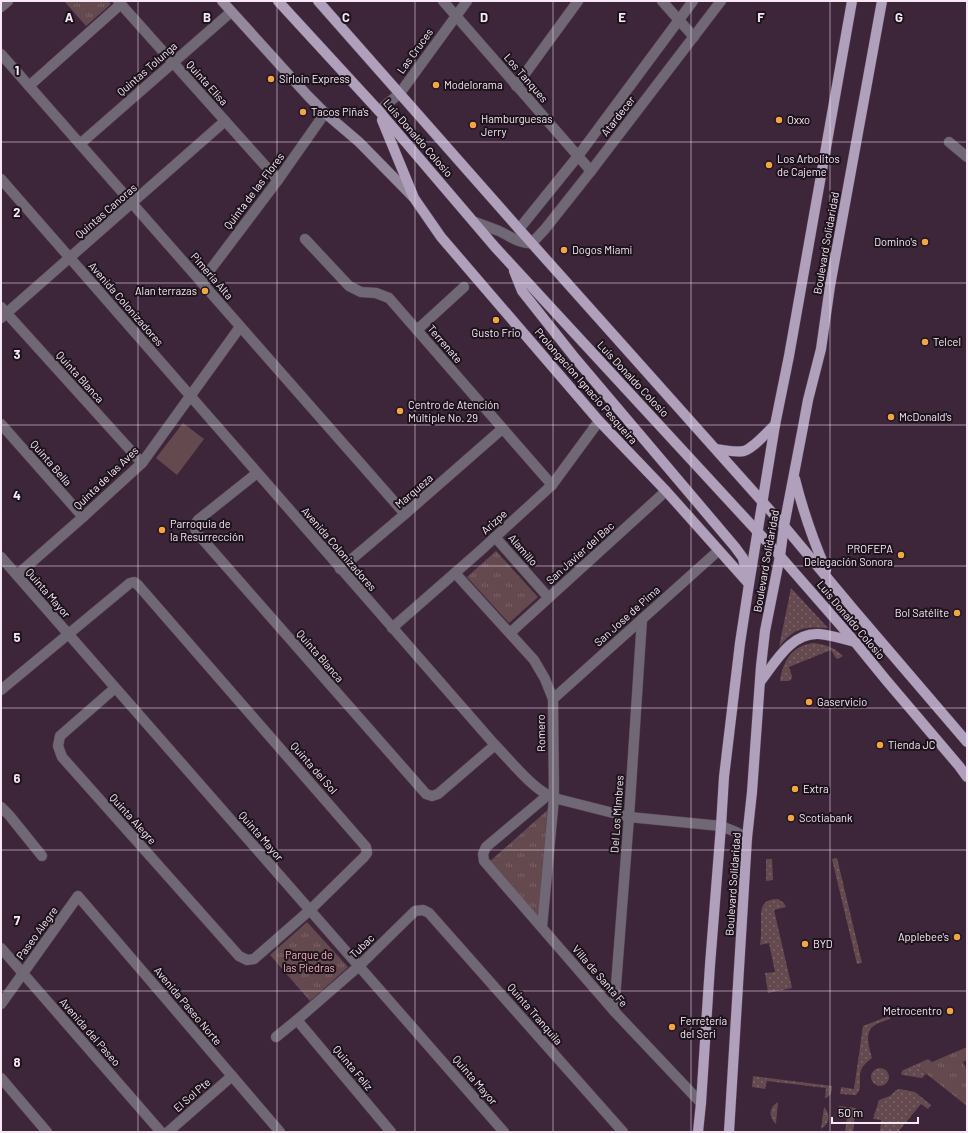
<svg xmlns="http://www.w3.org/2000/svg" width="968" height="1133" viewBox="0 0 968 1133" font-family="Barlow,sans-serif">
  <defs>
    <pattern id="park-tufts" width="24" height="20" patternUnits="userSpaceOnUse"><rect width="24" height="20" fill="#644a4e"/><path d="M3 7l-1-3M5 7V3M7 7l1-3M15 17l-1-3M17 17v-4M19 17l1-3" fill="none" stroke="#7b6468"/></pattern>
    <pattern id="garden-dots" width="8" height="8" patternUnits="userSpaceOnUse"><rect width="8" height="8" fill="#644a4e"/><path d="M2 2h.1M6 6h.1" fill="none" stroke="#7b6468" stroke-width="1.8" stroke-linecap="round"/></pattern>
  </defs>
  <rect width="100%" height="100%" fill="#3d253a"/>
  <polygon fill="#644a4e" points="183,423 204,439 177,475 156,458"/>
  <g fill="url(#park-tufts)">
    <polygon points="64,1 108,1 111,4 86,26"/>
    <polygon points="496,551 538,597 509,623 467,577"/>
    <polygon points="552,806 541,926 488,863"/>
    <polygon points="307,922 348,967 310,1001 270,955"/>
    <polygon points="967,1047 967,1060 963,1062 967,1071 967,1106 915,1065 928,1059 932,1062"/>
  </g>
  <g fill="url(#garden-dots)">
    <path d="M 791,588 L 828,628 C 821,628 815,627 808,628 C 795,629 787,637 779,647 Z"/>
    <path d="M 814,643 C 826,645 834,647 843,656 L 838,659 C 834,658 834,653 831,650 L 789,667 L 792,676 L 791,680 L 788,681 L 780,681 C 783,661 792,645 814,643 Z"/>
    <polygon points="837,858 862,963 857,964 832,859"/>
    <polygon points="766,859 772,859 773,880 766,881"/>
    <path d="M 778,899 L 784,903 L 786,907 L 774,910 L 792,988 L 768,993 L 765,973 L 775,972 L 769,943 L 760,945 C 761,939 761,932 761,926 C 761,911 759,899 778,899 Z"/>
    <path d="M 889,1016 L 890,1019 C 885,1021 879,1022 875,1025 C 863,1031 870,1049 872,1058 C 867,1062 863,1065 861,1070 C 858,1079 863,1088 856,1095 L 840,1094 L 841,1087 L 854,1089 L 863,1026 Z"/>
    <polygon points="915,1065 926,1074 922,1078 902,1075 901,1073 903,1070"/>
    <circle cx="880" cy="1077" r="9"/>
    <path d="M 753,1076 L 832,1086 C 832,1092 831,1096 825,1098 L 826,1088 L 767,1081 L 765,1089 L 752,1087 Z"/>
    <polygon points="900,1089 915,1092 931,1105 928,1109 921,1104 898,1132 880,1132 881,1120 873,1119 879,1100 890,1096 896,1090"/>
    <path d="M 778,1102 L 776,1124 C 768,1117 769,1107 778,1102 Z"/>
    <polygon points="839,1106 856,1108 853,1132 845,1132 848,1111 838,1109"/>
    <path d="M 824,1107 C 831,1115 830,1123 821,1129 Z"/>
  </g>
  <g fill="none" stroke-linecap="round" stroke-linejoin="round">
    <defs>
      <g id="street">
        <polyline points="118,1 278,180"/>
        <polyline points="443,1 591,171"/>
        <polyline points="662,1 694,37"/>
        <polyline points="1,7 8,1"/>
        <polyline points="1,54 405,514"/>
        <polyline points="29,86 121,4"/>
        <polyline points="516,86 578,1"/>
        <polyline points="379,111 400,93 467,1"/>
        <polyline points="949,142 967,157"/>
        <polyline points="80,144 231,12"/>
        <path d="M 1,179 L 495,745 C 512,762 532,789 554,798 L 629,817 L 721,826 L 736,832 L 747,838"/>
        <path d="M 475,222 C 483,225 491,228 499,231 C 508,235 521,245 532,243 L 545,229 L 591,171 L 721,1"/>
        <polyline points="519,229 578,156 693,1"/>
        <polyline points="305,239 349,286 361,292 376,293 389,298 552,485"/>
        <polyline points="201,282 278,180 325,113"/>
        <polyline points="1,307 142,463"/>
        <polyline points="1,318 225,121"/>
        <polyline points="417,330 464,287"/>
        <polyline points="1,424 83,517"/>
        <path d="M 257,473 L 198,520 C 194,525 194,528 197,533 L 426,794 L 432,796 L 438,794 L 495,745"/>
        <polyline points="495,537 548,597"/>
        <polyline points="1,557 504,1132"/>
        <polyline points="340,569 405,514 502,429"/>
        <polyline points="455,573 534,660 545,679 553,699 554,798 542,927"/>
        <polyline points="17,575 83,517 142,463 240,327"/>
        <polyline points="392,628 480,551 552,485 599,421"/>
        <polyline points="510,633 666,491"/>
        <polyline points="1,690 130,583 134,582 138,585 366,847 367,853 364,857 310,910 254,959 247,960 239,956 62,757 58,746 60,736 115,688"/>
        <polyline points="553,699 718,551"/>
        <polyline points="548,795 486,847 483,854 484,861 614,1011 701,1103"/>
        <polyline points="1,807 9,815 42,856"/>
        <polyline points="1,948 161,1132"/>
        <polyline points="1,1004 78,896 280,1132"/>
        <polyline points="614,1011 629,817 642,619"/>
        <polyline points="297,1020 391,1132"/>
        <polyline points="276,1037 297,1020 359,966 415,911 423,910 429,913 623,1132"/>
        <polyline points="1,1078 47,1132"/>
        <polyline points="168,1132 232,1076"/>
      </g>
      <polyline id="secondary" points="222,1 308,96 325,113 359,142 413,197"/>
      <g id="primary">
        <polyline points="278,1 379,111 495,247 780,556 855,642 886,680 959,766 967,777"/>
        <polyline points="318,1 519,229 784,526 854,610 967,742"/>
        <polyline points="382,120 414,198 441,237 599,421 666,491 749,584"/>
        <polyline points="514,271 522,291 575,358 735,547 743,558 747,579"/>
        <path d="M 716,449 C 725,450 735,453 744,451 C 754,448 767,432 775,425"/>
        <path d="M 795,479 C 803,511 813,540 826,570"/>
        <path d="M 760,682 C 775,663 791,632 819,634 C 831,635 844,639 855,642"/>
        <polyline points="698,1132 701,1103 710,965 721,826 724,777 740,643 749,584 775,425 789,356 852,1"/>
        <polyline points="729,1132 747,838 752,792 761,666 765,631 780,556 784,526 803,427 808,400 821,349 830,286 882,1"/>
      </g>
    </defs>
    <use href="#street" stroke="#5b4458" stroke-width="11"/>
    <use href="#secondary" stroke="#5b4458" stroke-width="11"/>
    <use href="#primary" stroke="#5b4458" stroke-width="11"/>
    <use href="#street" stroke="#706875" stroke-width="10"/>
    <use href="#secondary" stroke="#94889d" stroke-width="10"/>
    <use href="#primary" stroke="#b0a0bb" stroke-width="10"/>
  </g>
  <path fill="none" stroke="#f8e8f6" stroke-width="1" stroke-opacity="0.55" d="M 138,1 L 138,1132M 277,1 L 277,1132M 415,1 L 415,1132M 553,1 L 553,1132M 691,1 L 691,1132M 830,1 L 830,1132M 1,142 L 967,142M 1,283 L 967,283M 1,425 L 967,425M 1,566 L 967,566M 1,708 L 967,708M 1,850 L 967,850M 1,991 L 967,991"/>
  <g fill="#f3a443" stroke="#1d131c" stroke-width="1.5">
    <circle cx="271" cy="79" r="4"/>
    <circle cx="436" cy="85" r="4"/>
    <circle cx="303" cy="112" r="4"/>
    <circle cx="779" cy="120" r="4"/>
    <circle cx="473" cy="125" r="4"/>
    <circle cx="769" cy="165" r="4"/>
    <circle cx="925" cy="242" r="4"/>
    <circle cx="564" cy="250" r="4"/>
    <circle cx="205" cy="291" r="4"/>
    <circle cx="496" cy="320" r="4"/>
    <circle cx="925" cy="342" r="4"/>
    <circle cx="400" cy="411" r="4"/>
    <circle cx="891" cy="417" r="4"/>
    <circle cx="162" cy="530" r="4"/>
    <circle cx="901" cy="555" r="4"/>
    <circle cx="957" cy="613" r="4"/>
    <circle cx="809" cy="702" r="4"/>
    <circle cx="880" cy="745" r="4"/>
    <circle cx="795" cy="789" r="4"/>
    <circle cx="791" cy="818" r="4"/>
    <circle cx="957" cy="937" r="4"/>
    <circle cx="805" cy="944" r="4"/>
    <circle cx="950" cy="1011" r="4"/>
    <circle cx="672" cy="1027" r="4"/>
  </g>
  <g text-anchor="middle" stroke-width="4" stroke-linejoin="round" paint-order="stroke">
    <g font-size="11" fill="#f8e8f6" stroke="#1d131c">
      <text transform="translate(415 51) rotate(-54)" y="4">Las Cruces</text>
      <text transform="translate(147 69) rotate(-41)" y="4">Quintas Tolunga</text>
      <text transform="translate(526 78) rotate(49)" y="4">Los Tanques</text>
      <text transform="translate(207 83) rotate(48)" y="4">Quinta Elisa</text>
      <text transform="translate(618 116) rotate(-52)" y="4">Atardecer</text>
      <text transform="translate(418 138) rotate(49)" y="4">Luis Donaldo Colosio</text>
      <text transform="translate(254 191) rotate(-53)" y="4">Quinta de las Flores</text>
      <text transform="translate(106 211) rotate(-41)" y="4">Quintas Canoras</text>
      <text transform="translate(826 243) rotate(-80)" y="4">Boulevard Solidaridad</text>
      <text transform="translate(212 276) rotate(49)" y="4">Pimeria Alta</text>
      <text transform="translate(126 304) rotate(49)" y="4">Avenida Colonizadores</text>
      <text transform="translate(445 344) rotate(49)" y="4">Terrenate</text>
      <text transform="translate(80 377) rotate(48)" y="4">Quinta Blanca</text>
      <text transform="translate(633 379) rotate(47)" y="4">Luis Donaldo Colosio</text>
      <text transform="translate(586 386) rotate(49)" y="4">Prolongacion Ignacio Pesqueira</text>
      <text transform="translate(51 463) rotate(49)" y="4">Quinta Bella</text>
      <text transform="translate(106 478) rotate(-44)" y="4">Quinta de las Aves</text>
      <text transform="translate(414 491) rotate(-41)" y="4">Marqueza</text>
      <text transform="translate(494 522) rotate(-42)" y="4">Arizpe</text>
      <text transform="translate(339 549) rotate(49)" y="4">Avenida Colonizadores</text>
      <text transform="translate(523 550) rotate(49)" y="4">Alamillo</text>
      <text transform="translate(580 553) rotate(-42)" y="4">San Javier del Bac</text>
      <text transform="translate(766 561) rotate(-80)" y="4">Boulevard Solidaridad</text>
      <text transform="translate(48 593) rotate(49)" y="4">Quinta Mayor</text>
      <text transform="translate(627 616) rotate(-42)" y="4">San Jose de Pima</text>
      <text transform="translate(851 620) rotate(50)" y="4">Luis Donaldo Colosio</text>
      <text transform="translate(320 656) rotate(49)" y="4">Quinta Blanca</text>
      <text transform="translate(541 733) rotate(-91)" y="4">Romero</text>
      <text transform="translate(314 768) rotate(49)" y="4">Quinta del Sol</text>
      <text transform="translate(617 814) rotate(-86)" y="4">Del Los MImbres</text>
      <text transform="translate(133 819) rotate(48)" y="4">Quinta Alegre</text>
      <text transform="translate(261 836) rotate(49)" y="4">Quinta Mayor</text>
      <text transform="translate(733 884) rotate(-86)" y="4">Boulevard Solidaridad</text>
      <text transform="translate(37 933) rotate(-54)" y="4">Paseo Alegre</text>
      <text transform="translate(362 946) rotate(-44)" y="4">Tubac</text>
      <text transform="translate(600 976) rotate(49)" y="4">Villa de Santa Fe</text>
      <text transform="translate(188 1006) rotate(50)" y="4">Avenida Paseo Norte</text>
      <text transform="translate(535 1014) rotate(49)" y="4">Quinta Tranquila</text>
      <text transform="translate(90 1032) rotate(49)" y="4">Avenida del Paseo</text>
      <text transform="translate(353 1068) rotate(50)" y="4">Quinta Feliz</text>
      <text transform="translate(475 1080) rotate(49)" y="4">Quinta Mayor</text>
      <text transform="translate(192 1095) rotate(-41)" y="4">El Sol Pte</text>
    </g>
    <g font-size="11" fill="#f8e8f6" stroke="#1d131c" text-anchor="start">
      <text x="279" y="83">Sirloin Express</text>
      <text x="444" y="89">Modelorama</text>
      <text x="311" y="116">Tacos Piña's</text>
      <text x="481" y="123">Hamburguesas<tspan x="481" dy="13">Jerry</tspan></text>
      <text x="787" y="124">Oxxo</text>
      <text x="777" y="163">Los Arbolitos<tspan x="777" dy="13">de Cajeme</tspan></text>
      <text x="917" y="246" text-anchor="end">Domino's</text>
      <text x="572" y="254">Dogos Miami</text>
      <text x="197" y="295" text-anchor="end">Alan terrazas</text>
      <text x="496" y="337" text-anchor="middle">Gusto Frio</text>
      <text x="933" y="346">Telcel</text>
      <text x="408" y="409">Centro de Atención<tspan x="408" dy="13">Múltiple No. 29</tspan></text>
      <text x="899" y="421">McDonald's</text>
      <text x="170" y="528">Parroquia de<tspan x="170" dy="13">la Resurrección</tspan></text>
      <text x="893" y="553" text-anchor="end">PROFEPA<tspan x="893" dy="13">Delegación Sonora</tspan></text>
      <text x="949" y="617" text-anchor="end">Bol Satélite</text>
      <text x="817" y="706">Gaservicio</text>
      <text x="888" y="749">Tienda JC</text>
      <text x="803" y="793">Extra</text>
      <text x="799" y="822">Scotiabank</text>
      <text x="949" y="941" text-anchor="end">Applebee's</text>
      <text x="813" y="948">BYD</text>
      <text x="942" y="1015" text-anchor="end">Metrocentro</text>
      <text x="680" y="1025">Ferretería<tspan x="680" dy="13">del Seri</tspan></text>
    </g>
    <g font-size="11" fill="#fab0bb" stroke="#1d131c">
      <text x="309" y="959">Parque de<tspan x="309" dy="13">las Piedras</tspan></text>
    </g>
  </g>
  <g font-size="13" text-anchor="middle" font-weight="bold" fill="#f8e8f6" stroke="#1d131c" stroke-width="4" stroke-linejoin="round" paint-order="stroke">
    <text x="69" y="22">A</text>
    <text x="207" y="22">B</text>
    <text x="346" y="22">C</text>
    <text x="484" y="22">D</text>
    <text x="622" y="22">E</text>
    <text x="761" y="22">F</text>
    <text x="899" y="22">G</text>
    <text x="17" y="75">1</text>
    <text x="17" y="217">2</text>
    <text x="17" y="359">3</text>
    <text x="17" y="500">4</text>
    <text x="17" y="642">5</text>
    <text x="17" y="783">6</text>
    <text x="17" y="925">7</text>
    <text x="17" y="1067">8</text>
  </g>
  <rect width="968" height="1133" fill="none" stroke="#f8e8f6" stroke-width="4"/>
  <path d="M832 1117v6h86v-6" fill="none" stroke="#f8e8f6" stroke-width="2"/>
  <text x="838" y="1117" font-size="12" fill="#f8e8f6" stroke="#1d131c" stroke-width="3" paint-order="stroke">50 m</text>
</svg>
